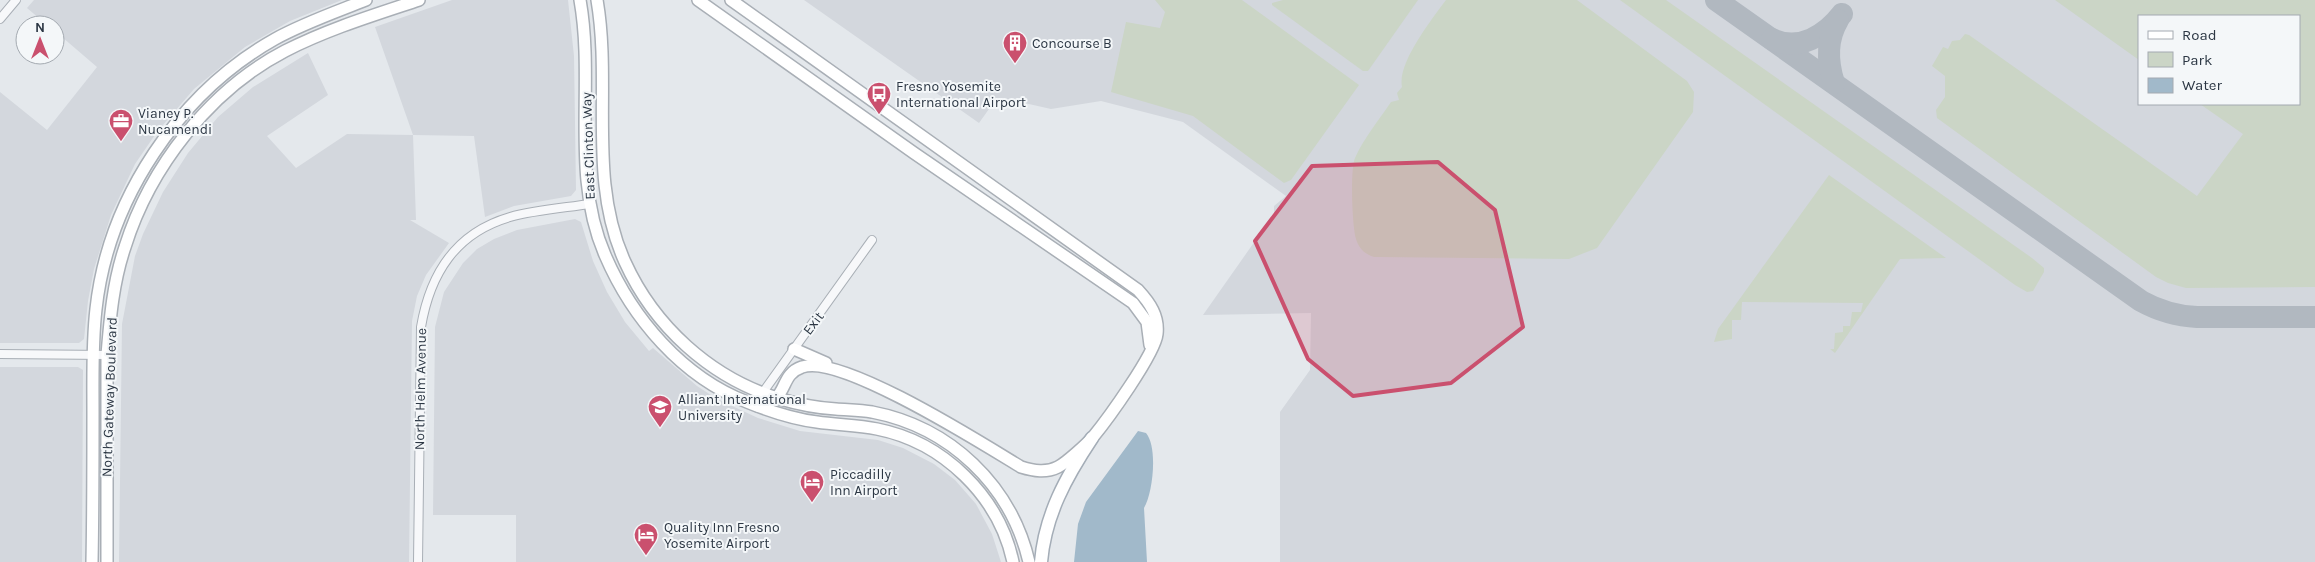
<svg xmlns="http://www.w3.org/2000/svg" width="2315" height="562" viewBox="0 0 2315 562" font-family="Karla,sans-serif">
  <rect width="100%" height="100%" fill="#e4e8ec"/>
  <g fill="#d3d7dd" fill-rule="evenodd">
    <polygon points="34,0 342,0 290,21 245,47 194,89 157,132 135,164 111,215 94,269 88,301 84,339 79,343 0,343 0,92 47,130 97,67 55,31 55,25 47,25 27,8"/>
    <polygon points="452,0 568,0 574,56 576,190 571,196 514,206 485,217 474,136 413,135 416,220 410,220 449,243 426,275 417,296 412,321 409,562 119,562 122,324 135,256 143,234 163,192 188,153 218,117 253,87 308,53 328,95 267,136 296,168 347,134 413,135 375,27"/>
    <path d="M 804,0 L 2315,0 L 2315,562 L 1280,562 L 1280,412 L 1310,370 L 1311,313 L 1203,315 L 1274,214 L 1274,206 L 1286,196 L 1183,122 L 1101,101 L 1051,109 L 1020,102 L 994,102 L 979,123 ZM 2139,16 L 2299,16 L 2299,104 L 2139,104 Z"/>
    <polygon points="575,219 581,222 593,261 607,292 625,322 649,351 653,348 697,386 717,399 758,418 800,431 878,440 903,448 934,464 955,480 976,504 992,534 1001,562 516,562 516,515 433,515 435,327 444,292 463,263 477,249 494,239 517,230"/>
    <polygon points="0,367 78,367 83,370 82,562 0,562"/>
  </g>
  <g fill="#cbd5c6">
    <polygon points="1155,0 1242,0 1359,85 1291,180 1284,183 1193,116 1111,92 1126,22 1160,28 1165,12"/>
    <polygon points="1283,0 1418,0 1368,71 1363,71 1272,5 1272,3"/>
    <path d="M 1446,0 L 1577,0 L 1687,81 L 1694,92 L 1693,112 L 1597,248 L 1569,259 L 1374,257 C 1365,254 1359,249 1356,239 C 1352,226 1350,169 1355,158 C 1364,138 1379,120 1391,102 L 1399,100 L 1397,93 L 1402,87 C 1397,63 1432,19 1446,0 Z"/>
    <polygon points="1620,0 1666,0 2032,258 2044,268 2044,272 2033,291 2027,292 2015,285"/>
    <polygon points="2055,0 2315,0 2315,287 2186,288 2168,283 2156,277 1937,118 1936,110 1945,97 1945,76 1932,66 1943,47 1948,49 1952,41 1960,40 1965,34 1969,35 2197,196 2243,134 2200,104 2299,104 2299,16 2139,16 2139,60"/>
    <polygon points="1829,175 1946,258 1900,259 1835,353 1830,349 1834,349 1835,333 1843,332 1843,326 1850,326 1852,312 1861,312 1863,303 1742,302 1741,320 1732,320 1732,339 1714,342 1718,329"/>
  </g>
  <path fill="#a1b9ca" d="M 1138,431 L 1146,433 C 1158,447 1153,493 1144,508 L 1147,562 L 1074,562 L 1078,524 L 1086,502 Z"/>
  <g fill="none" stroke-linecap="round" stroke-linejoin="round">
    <g stroke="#b1b8c0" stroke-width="22">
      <path d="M 1716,0 L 2141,301 C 2159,311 2176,316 2197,317 L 2315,317"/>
      <path d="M 1772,39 C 1799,52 1826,35 1842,14"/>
      <path d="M 1834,83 C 1827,61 1826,40 1838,20"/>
    </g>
    <defs>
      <g id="minor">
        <polyline points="0,19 16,0"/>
        <polyline points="0,354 107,355"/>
        <polyline points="761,395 872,240"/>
        <path d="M 418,562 L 421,327 C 430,274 455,233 510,217 C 535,210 563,208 590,204"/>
      </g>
      <g id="secondary">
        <path d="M 580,0 C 595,84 570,175 605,255 C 632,318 682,377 747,402 C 769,411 793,419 817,422 C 837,425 857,425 877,429 C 943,442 999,496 1013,562"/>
        <path d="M 597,0 C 612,87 587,179 625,262 C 654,326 710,377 777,398 C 797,404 816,408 836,409 C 848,410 860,410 872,412 C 950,427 1011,485 1029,562"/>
        <polyline points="698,0 914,153 1133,303 1147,322 1150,345"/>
        <path d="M 731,0 L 1138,290 C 1150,303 1159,316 1157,334 C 1155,354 1107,420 1093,437 C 1087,444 1066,463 1058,467 C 1046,473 1034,471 1021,467 C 983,444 840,353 802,367 C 784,373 786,389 776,398 C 771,402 764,404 758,406"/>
        <polyline points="794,349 826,363"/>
        <path d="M 92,562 C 93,512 93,461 93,411 C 93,377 92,343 96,309 C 108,199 179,93 275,39 C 304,23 336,12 366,0"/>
        <path d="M 107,562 L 107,355 C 110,319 113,282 125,247 C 150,167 210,90 285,51 C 328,29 374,15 419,0"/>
      </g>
      <path id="primary" d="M 1041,562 C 1045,515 1066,477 1092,438"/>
    </defs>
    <use href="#minor" stroke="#a9afb6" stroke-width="10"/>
    <use href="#secondary" stroke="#a9afb6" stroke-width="14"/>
    <use href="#primary" stroke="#a4adb7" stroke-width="15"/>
    <use href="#minor" stroke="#f7f8fa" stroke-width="8"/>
    <use href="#secondary" stroke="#fff" stroke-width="11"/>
    <use href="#primary" stroke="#fff" stroke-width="12"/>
  </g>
  <path fill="#ca506e" fill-opacity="0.2" stroke="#ca506e" stroke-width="4" stroke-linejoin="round" d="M 1438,162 L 1495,210 L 1523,327 L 1451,383 L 1353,396 L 1308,359 L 1255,241 L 1312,166 Z"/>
  <defs>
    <symbol id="building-pin" viewBox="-11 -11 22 30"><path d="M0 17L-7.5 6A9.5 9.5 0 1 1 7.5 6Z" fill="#ca506e" stroke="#f4f7f9"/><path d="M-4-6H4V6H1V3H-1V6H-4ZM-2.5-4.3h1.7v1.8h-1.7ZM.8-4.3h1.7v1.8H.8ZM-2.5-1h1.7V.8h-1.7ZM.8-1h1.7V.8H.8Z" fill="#fff"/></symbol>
    <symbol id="bus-pin" viewBox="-11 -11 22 30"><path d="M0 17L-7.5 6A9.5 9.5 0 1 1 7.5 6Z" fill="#ca506e" stroke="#f4f7f9"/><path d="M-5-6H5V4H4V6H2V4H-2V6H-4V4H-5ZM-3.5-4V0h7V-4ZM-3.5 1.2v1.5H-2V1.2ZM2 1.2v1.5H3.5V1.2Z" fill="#fff"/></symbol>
    <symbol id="office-pin" viewBox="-11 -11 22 30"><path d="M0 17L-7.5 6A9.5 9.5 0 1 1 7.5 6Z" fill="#ca506e" stroke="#f4f7f9"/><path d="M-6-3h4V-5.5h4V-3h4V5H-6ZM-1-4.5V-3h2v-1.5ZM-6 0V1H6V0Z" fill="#fff"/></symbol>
    <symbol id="school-pin" viewBox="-11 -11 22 30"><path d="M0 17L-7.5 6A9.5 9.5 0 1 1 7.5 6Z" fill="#ca506e" stroke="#f4f7f9"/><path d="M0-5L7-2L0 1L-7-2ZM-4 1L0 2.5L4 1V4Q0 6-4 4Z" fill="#fff"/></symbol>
    <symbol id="hotel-pin" viewBox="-11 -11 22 30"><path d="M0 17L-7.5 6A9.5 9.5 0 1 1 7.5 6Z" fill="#ca506e" stroke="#f4f7f9"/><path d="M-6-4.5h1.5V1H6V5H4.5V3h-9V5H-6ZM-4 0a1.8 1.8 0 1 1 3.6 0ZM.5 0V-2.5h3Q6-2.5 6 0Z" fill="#fff"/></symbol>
  </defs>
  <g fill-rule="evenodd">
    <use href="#building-pin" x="1001" y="29" width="28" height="38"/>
    <use href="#bus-pin" x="865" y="80" width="28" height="38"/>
    <use href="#office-pin" x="107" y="107" width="28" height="38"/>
    <use href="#school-pin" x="646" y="393" width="28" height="38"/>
    <use href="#hotel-pin" x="798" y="468" width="28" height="38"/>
    <use href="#hotel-pin" x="632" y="521" width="28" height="38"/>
  </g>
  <g text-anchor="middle" stroke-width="4" stroke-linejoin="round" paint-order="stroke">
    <g font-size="14" fill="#2c3744" stroke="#f4f7f9" text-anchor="start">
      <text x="1032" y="48">Concourse B</text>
      <text x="896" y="91">Fresno Yosemite<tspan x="896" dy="16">International Airport</tspan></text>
      <text x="138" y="118">Vianey P.<tspan x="138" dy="16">Nucamendi</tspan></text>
      <text x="678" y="404">Alliant International<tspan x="678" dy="16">University</tspan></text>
      <text x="830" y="479">Piccadilly<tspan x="830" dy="16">Inn Airport</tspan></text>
      <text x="664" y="532">Quality Inn Fresno<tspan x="664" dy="16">Yosemite Airport</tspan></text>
    </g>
    <g font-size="14" fill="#2c3744" stroke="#f4f7f9">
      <text transform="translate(588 146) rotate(-92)" y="5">East Clinton Way</text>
      <text transform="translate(813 323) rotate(-53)" y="5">Exit</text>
      <text transform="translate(420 389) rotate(-89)" y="5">North Helm Avenue</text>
      <text transform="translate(109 397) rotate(-88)" y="5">North Gateway Boulevard</text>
    </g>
  </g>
  <rect x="2138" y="15" width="162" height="90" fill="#f4f7f9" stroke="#a4aab1"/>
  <rect x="2148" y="31" width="25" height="8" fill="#ffffff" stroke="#a4aab1"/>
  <text x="2182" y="40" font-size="15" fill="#2c3744">Road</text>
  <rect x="2148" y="52" width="25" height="15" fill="#cbd5c6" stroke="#a4aab1"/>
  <text x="2182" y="65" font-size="15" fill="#2c3744">Park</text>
  <rect x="2148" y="78" width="25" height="15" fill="#a1b9ca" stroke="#a4aab1"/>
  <text x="2182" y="90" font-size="15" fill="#2c3744">Water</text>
  <g transform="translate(40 40)"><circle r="24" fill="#f4f7f9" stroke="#a4aab1"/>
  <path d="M0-4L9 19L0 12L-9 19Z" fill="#ca506e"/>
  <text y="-8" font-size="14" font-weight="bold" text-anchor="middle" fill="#2c3744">N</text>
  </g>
</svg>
